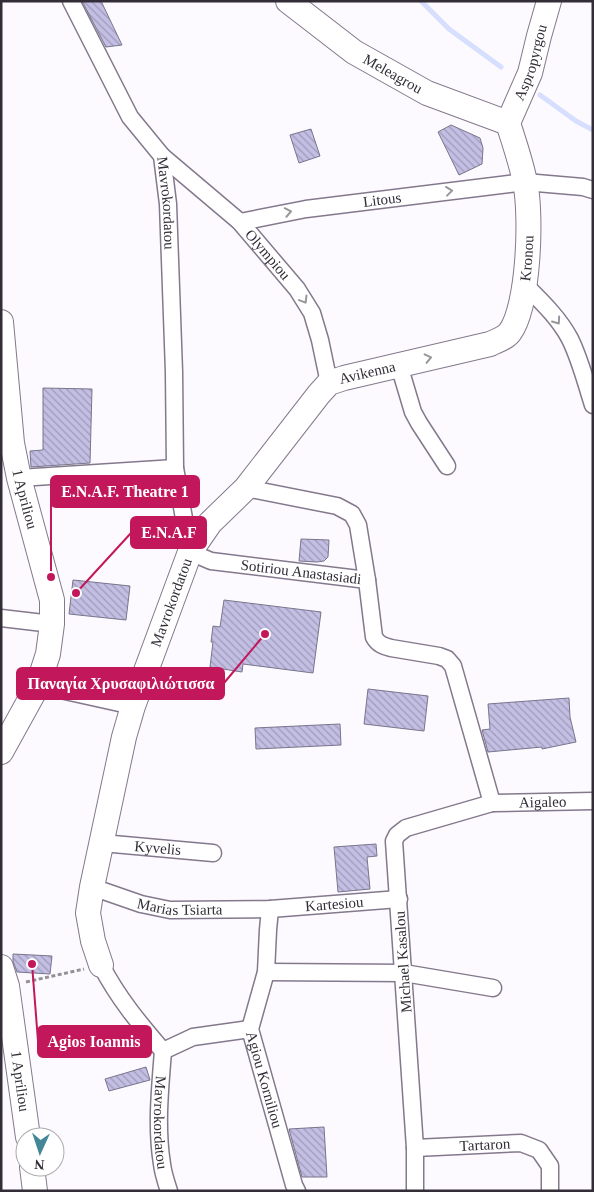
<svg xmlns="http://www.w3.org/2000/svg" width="594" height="1192" viewBox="0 0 594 1192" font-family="Georgia,serif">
  <defs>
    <pattern id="building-back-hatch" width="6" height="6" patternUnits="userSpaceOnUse" patternTransform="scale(1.25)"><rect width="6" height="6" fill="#c3bee3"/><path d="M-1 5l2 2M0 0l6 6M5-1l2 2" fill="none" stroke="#9f9bb9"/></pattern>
  </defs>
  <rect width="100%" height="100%" fill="#fcfafe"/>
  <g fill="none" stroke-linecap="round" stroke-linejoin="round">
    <g stroke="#d6dffd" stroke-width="5">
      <polyline points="421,1 449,29 501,67"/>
      <polyline points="540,95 576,121 593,130"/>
    </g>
  </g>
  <g fill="url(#building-back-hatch)" stroke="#78758c">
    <polygon points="82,1 101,1 122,45 106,47"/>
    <polygon points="451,125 480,138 483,148 482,164 459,175 438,132"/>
    <polygon points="311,129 320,156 299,163 290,135"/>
    <polygon points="43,388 92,389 90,463 31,467 30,451 43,450"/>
    <polygon points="301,539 329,540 328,557 324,561 317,562 299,561"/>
    <polygon points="73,580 130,586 126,620 69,614"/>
    <polygon points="224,600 321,612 313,673 243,664 242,672 210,667 213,642 211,642 213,626 220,627"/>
    <polygon points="368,689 428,696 424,731 364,724"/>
    <polygon points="569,698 570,717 576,742 542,749 542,747 488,752 482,730 490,729 488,704"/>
    <polygon points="340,724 341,745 256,749 255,728"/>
    <polygon points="376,844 377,856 367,857 370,889 338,892 334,847"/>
    <polygon points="13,954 52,956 50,974 17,972 13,961"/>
    <polygon points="146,1067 150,1080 109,1091 105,1079"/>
    <polygon points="324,1127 327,1177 302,1177 289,1129"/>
  </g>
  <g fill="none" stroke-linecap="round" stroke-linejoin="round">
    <defs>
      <g id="street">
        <path id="s1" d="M 71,1 L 130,117 L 162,156 L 168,204 L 174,372 L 175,468 L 190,552 L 211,561 L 367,580 L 374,637 C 378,644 383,646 391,648 L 439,656 L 447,659 L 453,666 L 492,803"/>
        <path id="s2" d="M 162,156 L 240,222 L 297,289 L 312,313 L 320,340 L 329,383"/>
        <path id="s3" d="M 240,222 L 306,209 L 525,182 L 583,187 L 593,190"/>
        <path d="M 525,285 C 541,301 559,318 570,339 C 580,359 586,383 593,405"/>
        <polyline points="399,365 413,412 419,423 447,466"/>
        <polyline points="19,478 175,468"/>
        <polyline points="246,488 337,506 352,514 358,525 367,580"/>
        <polyline points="1,618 52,624"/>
        <polyline points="38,685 133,706"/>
        <path id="s4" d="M 102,843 L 213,853"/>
        <path id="s5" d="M 92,887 L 141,904 L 170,910 L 270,909 L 399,899"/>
        <path id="s6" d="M 270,909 L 268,930 L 266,972 L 250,1029 L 294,1185 L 297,1191"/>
        <path id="s7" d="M 101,965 C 118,998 139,1023 163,1051 C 160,1089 156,1127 162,1164 C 163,1173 166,1182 169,1191"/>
        <polyline points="266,972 404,973 493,988"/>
        <polyline points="163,1051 193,1037 250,1029"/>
        <path id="s8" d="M 415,1148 L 521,1143 L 539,1150 L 550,1166 L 550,1191"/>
        <path id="s9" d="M 415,1191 L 415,1148 L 394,841 L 397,835 L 406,828 L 492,803 L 593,801"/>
      </g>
      <g id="secondary">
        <path id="s10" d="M 288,1 L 354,52 L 427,93 L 508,123"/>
        <path id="s11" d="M 508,123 L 530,73 L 539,36 L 549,1"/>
        <path id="s12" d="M 1,322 L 12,443 L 19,478 L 52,600 L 52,624 L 48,654 L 38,685 L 1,752"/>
        <path id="s13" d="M 101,965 L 93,941 L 88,913 L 92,887 L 124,737 L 133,706 L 190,552 L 210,523 L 246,488 L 319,394 L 329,383 L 344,378 L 490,344 C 496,341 506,338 510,332 C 529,306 532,214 525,182 C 521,162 514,142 508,123"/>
        <path id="s14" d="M 1,967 L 7,986 L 28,1137"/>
        <polyline points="32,1167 35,1191"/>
      </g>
    </defs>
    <use href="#street" stroke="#84788d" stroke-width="19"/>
    <use href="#secondary" stroke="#84788d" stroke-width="26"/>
    <polyline stroke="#939096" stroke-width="3" stroke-dasharray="4 2.5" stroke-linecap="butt" points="26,982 84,969"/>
    <use href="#street" stroke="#fff" stroke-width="16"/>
    <use href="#secondary" stroke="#fff" stroke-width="24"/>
  </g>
  <defs><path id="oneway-chevron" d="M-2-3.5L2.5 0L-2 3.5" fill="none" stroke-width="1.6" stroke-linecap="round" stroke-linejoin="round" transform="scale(1.25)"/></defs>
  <g stroke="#98969a">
    <use href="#oneway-chevron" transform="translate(449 191) rotate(-7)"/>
    <use href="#oneway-chevron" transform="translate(288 212) rotate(-11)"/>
    <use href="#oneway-chevron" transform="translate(304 300) rotate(59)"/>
    <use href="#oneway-chevron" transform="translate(557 321) rotate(55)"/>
    <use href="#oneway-chevron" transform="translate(428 358) rotate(-13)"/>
  </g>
  <g text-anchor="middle" stroke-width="4" stroke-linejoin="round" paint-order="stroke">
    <g font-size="15" fill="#322d36" stroke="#fff">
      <text dy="5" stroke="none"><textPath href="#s11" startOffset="65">Aspropyrgou</textPath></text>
      <text dy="5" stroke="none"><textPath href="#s10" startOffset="128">Meleagrou</textPath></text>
      <text dy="5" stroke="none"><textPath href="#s3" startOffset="144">Litous</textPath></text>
      <text dy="5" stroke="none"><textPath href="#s1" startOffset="228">Mavrokordatou</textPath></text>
      <text dy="5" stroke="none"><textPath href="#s2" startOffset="145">Olympiou</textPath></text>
      <text dy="5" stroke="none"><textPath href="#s13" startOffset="915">Kronou</textPath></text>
      <text dy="5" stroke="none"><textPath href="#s13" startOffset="689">Avikenna</textPath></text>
      <text dy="5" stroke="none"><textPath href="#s12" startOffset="179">1 Apriliou</textPath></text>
      <text dy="5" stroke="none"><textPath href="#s1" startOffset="692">Sotiriou Anastasiadi</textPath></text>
      <text dy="5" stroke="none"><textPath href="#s13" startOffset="376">Mavrokordatou</textPath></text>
      <text dy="5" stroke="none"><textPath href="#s9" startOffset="509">Aigaleo</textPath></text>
      <text dy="5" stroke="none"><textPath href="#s4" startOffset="56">Kyvelis</textPath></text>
      <text dy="5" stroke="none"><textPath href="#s5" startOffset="246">Kartesiou</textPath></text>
      <text dy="5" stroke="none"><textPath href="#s5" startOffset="91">Marias Tsiarta</textPath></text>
      <text transform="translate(403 962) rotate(-94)" y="5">Michael Kasalou</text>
      <text dy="5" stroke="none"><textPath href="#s6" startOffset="175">Agiou Korniliou</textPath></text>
      <text dy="5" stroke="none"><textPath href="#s14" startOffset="116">1 Apriliou</textPath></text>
      <text dy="5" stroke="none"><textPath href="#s7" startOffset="178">Mavrokordatou</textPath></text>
      <text dy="5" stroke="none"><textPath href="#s8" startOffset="70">Tartaron</textPath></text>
    </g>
  </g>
  <path fill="none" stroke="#c2185b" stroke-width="2" d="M51 577L51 491M76 593L131 533M265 634L224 683M32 964L38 1041"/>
  <g fill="#c2185b" stroke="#fff" stroke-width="2">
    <circle cx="51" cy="577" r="5"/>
    <circle cx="76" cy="593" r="5"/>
    <circle cx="265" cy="634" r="5"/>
    <circle cx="32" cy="964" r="5"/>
  </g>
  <g fill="#c2185b" stroke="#c2185b" stroke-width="2">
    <rect x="51" y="476" width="148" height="31" rx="5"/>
    <rect x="131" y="517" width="75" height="31" rx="5"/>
    <rect x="17" y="668" width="207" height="31" rx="5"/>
    <rect x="38" y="1026" width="113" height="31" rx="5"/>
  </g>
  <g font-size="16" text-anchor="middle" font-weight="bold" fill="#fff">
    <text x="125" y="497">E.N.A.F. Theatre 1</text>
    <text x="169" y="538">E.N.A.F</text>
    <text x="121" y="689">Παναγία Χρυσαφιλιώτισσα</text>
    <text x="94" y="1047">Agios Ioannis</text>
  </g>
  <rect width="594" height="1192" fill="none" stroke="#322d36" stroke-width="5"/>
  <g transform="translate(40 1152) rotate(183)"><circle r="24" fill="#ffffff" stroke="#adabaf"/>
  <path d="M0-4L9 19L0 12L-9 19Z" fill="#438796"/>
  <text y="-8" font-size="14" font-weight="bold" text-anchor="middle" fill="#322d36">N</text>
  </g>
</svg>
